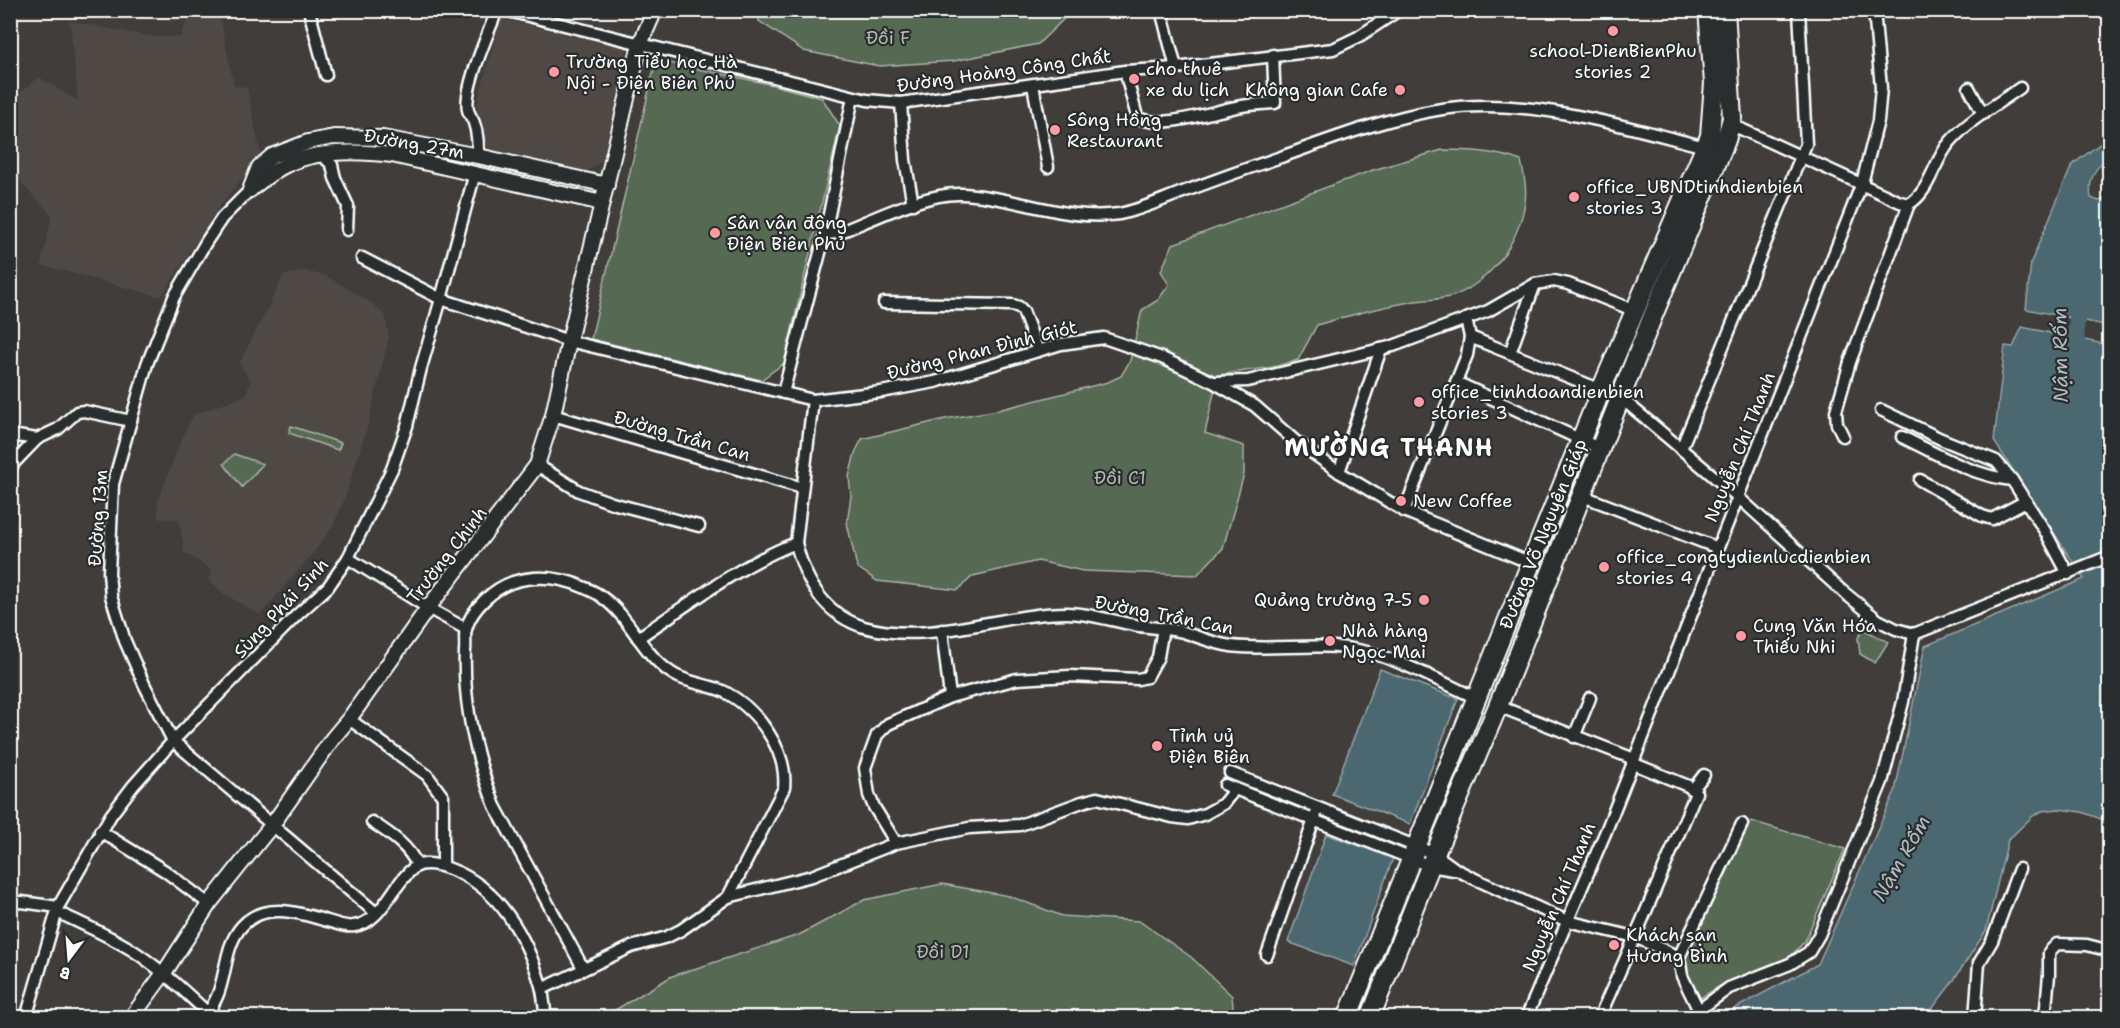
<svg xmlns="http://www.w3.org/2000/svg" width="2120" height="1028" viewBox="0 0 2120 1028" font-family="'Shantell Sans',sans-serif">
  <rect width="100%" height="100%" fill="#403d3b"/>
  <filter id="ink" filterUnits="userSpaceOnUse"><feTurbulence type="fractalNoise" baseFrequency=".0167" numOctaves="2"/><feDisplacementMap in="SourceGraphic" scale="12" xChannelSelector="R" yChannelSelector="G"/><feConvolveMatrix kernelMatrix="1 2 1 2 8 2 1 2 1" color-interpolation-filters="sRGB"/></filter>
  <g filter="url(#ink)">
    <g fill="#4f4844">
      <polygon points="189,15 220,16 234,86 247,87 261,156 221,204 161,297 41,265 52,215 11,173 10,101 39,77 78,101 70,21 153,37 180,37"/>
      <polygon points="501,19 627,48 619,100 606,158 587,171 485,148 485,136 477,111 479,95"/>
      <polygon points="305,271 326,276 372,303 385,315 389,337 367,428 344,501 333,526 315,551 260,615 224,594 208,579 213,571 184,552 179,519 158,519 158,500 181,440 194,414 245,396 251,381 239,364 284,275"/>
    </g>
    <g fill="#576953" stroke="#abb4a9" stroke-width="1.5">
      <polygon points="758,11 758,10 1077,11 1070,13 1038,44 954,61 879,66 804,51 759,21"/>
      <polygon points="656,60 769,84 822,98 840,126 784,363 761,380 591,339"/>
      <path d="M 1442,150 C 1470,150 1494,151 1521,161 C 1524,175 1527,188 1525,202 C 1519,241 1493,279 1456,295 C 1445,300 1428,299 1415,301 C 1382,307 1349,315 1317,325 L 1298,360 L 1273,367 L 1218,375 L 1205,433 L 1244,446 L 1244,474 L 1223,548 L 1197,575 L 1083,571 L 1038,561 L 973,576 L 958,590 L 877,581 L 857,567 L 847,523 L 851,496 L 849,477 L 855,453 L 862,439 L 945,419 L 998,410 L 1108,382 L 1121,376 L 1130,361 L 1142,310 L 1158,300 L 1169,285 L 1161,271 L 1173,244 L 1373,170 Z"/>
      <polygon points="291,426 341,443 338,450 289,433"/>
      <polygon points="234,454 263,464 242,487 224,464"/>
      <polygon points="1863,629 1888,642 1875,663 1860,654 1858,638"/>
      <polygon points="1751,821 1845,849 1805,941 1791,956 1720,986 1697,1000 1684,962"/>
      <polygon points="942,884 1009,896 1062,916 1139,921 1191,957 1232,996 1234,1017 609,1017 610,1013 672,976 799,935 864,900"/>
    </g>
    <g fill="#4c6770" stroke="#94a4a9" stroke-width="1.5">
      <path d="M 2109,137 L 2109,157 C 2094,167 2088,180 2091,198 L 2099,201 L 2109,197 L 2110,302 L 2105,325 L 2026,309 L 2031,262 L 2072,165 Z"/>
      <polygon points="2022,327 2104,344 2103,367 2110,368 2109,822 2082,812 2058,809 2042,811 2033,816 2008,840 1986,931 1954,980 1926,1017 1717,1018 1818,964 1895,791 1925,646 2084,579 1994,441 2005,346 2013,347"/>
      <polygon points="1380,669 1458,699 1410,824 1332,794"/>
      <polygon points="1326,834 1393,858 1354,966 1288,942"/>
    </g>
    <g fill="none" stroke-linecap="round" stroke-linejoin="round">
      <polyline stroke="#4c6770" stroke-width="16" points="2079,358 2076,330 2080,297"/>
      <defs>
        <g id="street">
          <polyline points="309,10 326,75"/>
          <polyline points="504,10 867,100 901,103 1125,71 1176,68 1333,49 1358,37 1399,10"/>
          <polyline points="1161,10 1176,68"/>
          <path d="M 1125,71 L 1137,117 C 1161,131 1215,110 1242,106 C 1253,104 1264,104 1275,103 L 1273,55"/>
          <polyline points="1033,85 1048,167"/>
          <polyline points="1969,88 1983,114"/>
          <polyline points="901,103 905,160 913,204"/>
          <path d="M 1730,126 L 1741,129 L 1900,202 L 1909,204 C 1930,192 1934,160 1950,142 C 1969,120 1996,105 2020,88"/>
          <polyline points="322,155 332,165 335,178 348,206 347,230"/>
          <path d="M 478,156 C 478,145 478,134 474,123 C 473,119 469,115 468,110 C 463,89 489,32 497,10"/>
          <polyline points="250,190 222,218 206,242 174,297 147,364 113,484 109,573 111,596 125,641 144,684 173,741 376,913"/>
          <path d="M 825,234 L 838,233 C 872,220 926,192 962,194 C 1014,196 1066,222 1119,214 C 1141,210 1161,200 1183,192 C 1215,180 1248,168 1281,157 C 1334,138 1386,118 1442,109 C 1525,96 1624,126 1705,147"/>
          <polyline points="362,258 441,299 569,341 813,400 881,392 935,382 1061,344 1104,338 1162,358 1213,382 1255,406 1294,440 1339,472 1404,511 1531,563"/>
          <polyline points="884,303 1013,305 1019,307 1023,311 1038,351"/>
          <polyline points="1470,337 1601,390"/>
          <polyline points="1510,353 1535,284"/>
          <polyline points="1216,382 1248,381 1393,346 1488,311 1535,284 1554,281 1568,284 1638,312"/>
          <polyline points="1456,382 1601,449"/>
          <polyline points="783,393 825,234 853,97"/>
          <polyline points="1621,398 1738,497 1841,590 1878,620 1896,629 1914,634 2110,556"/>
          <path d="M 813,400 L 796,543 C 805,581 825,615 864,627 C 931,646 1000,613 1067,613 C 1089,613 1112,621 1134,625 C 1150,628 1167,628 1183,632 C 1199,637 1215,644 1231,646 C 1273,651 1317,642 1358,650 C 1396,657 1441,682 1476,698"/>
          <polyline points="1881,410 1941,439 1996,461 2012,480 2045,531 2068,574"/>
          <polyline points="553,415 802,488"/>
          <polyline points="10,435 37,439"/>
          <polyline points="1843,436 1837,424 1836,411 1850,362 1909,204"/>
          <path d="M 1902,437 C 1937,454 1973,476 2012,480"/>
          <polyline points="1681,449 1806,144 1799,10"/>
          <polyline points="537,465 579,491 612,503 699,526"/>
          <polyline points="10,467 37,439 58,429 77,412 84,411 131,421"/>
          <polyline points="1339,472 1381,349"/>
          <polyline points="1920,480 1982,516 1992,519 2026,501"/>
          <polyline points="1583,496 1718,548"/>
          <polyline points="1404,511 1467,355 1470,337 1466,319"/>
          <polyline points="348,558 428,608 466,629"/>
          <polyline points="942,630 950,697"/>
          <path d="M 638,638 C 689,604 739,565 796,543"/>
          <polyline points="1498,706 1634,759"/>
          <polyline points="349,719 427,775 443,797 443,866"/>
          <polyline points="1574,737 1590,698"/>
          <polyline points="1230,773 1435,854 1457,870 1475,879 1567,921 1635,937 1696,793 1688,786 1632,763"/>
          <polyline points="1225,785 1430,866 1454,870"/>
          <polyline points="1693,789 1704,775"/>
          <path d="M 372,822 C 390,834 408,845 417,865"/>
          <polyline points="100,831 165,871 209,904"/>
          <polyline points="896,843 874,807 869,795 865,768 877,735 888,724 950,697 1017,679 1070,676 1138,679 1147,677 1158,657 1163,628"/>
          <polyline points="10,903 22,902 58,907"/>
          <path d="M 57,912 C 82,924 108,935 132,950 C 160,968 184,991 208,1013"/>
          <polyline points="1267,955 1316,814"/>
          <path d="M 583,968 L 495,806 C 476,758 463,703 465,651 C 466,644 464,635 466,629 C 472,608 493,589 513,582 C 536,575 561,577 583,587 C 590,590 598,593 603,598 C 630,617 642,653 670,672 C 685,683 708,684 725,692 C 757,709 788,750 784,788 L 728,897"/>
          <polyline points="542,989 631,947 667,937 681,930 728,897 812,876 896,843 969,828 1020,825 1082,802 1097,798 1172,817 1188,819 1205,814 1223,804 1235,789"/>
          <polyline points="1698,1009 1682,976 1679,957 1742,824"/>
          <polyline points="26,1018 58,907 111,815 133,786 173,741 296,616 328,587 348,558 392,469 407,426 421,368 441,299 475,173"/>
          <path d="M 205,1018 C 210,1010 215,1002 218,994 C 227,971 225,945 242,926 C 265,901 300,913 327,921 C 336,923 345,928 354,926 C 383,922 393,882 415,867 C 424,861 440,865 450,869 C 499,887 527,937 541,986 C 544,996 544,1007 546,1018"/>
          <polyline points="1526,1018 1606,831 1862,183 1878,121 1881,88 1874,10"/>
          <polyline points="1599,1018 1635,937 1679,957"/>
          <polyline points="1688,1018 1729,988 1790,964 1809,952 1819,935 1882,782 1903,702 1914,634"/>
          <polyline points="1975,1018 1979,963 1992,941 2019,869"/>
          <polyline points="2045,1018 2049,975 2049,952 2057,944 2087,945 2110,951"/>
        </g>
        <g id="secondary">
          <path d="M 251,189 C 262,180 273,171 286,165 C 316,150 359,151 392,155 L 602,203"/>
          <polyline points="250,190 259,167 272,156 308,142 334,137 383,138 478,156 607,185"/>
          <polyline points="131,1018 164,973 209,904 272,825 333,738 349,719 428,608 537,465 553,415 569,341 640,44 655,10"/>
        </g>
        <g id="highway">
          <polyline points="1347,1018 1601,390 1710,136 1714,83 1708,10"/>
          <polyline points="1370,1018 1435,854 1498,706 1652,318 1726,140 1732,118 1725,10"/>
        </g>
      </defs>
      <use href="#street" stroke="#fff" stroke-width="15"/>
      <use href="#secondary" stroke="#fff" stroke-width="18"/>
      <use href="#highway" stroke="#fff" stroke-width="22"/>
      <use href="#street" stroke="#2a2d2e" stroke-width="10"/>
      <use href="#secondary" stroke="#2a2d2e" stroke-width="14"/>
      <use href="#highway" stroke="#2a2d2e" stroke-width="18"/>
    </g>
  </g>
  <g fill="#ff9aa2" stroke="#2a2d2e" stroke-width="2">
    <circle cx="1613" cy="31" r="6"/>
    <circle cx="554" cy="72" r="6"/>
    <circle cx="1134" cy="79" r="6"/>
    <circle cx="1400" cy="90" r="6"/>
    <circle cx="1055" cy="130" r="6"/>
    <circle cx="1574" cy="197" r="6"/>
    <circle cx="715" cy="233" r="6"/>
    <circle cx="1419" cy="402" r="6"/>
    <circle cx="1401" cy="501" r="6"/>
    <circle cx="1604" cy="567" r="6"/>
    <circle cx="1424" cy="600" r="6"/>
    <circle cx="1741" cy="636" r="6"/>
    <circle cx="1330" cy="641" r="6"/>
    <circle cx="1157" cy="746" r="6"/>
    <circle cx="1614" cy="945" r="6"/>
  </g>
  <g text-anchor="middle" stroke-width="4.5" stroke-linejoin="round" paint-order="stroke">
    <g font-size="18" fill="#b3bcb2" stroke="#2a2d2e">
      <text x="888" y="44">Đồi F</text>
      <text x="1120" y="484">Đồi C1</text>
      <text x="943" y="958">Đồi D1</text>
    </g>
    <g font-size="18" fill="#fff" stroke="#2a2d2e" text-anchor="start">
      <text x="1613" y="57" text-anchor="middle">school-DienBienPhu<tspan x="1613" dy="21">stories 2</tspan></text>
      <text x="566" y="68">Trường Tiểu học Hà<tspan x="566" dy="21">Nội - Điện Biên Phủ</tspan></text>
      <text x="1146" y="75">cho thuê<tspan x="1146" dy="21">xe du lịch</tspan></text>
      <text x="1388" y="96" text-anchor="end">Không gian Cafe</text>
      <text x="1067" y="126">Sông Hồng<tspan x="1067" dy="21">Restaurant</tspan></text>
      <text x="1586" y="193">office_UBNDtinhdienbien<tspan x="1586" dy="21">stories 3</tspan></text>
      <text x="727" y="229">Sân vận động<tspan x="727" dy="21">Điện Biên Phủ</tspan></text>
      <text x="1431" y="398">office_tinhdoandienbien<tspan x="1431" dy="21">stories 3</tspan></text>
      <text x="1413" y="507">New Coffee</text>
      <text x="1616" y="563">office_congtydienlucdienbien<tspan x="1616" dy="21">stories 4</tspan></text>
      <text x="1412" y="606" text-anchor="end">Quảng trường 7-5</text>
      <text x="1753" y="632">Cung Văn Hóa<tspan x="1753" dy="21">Thiếu Nhi</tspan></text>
      <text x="1342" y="637">Nhà hàng<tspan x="1342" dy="21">Ngọc Mai</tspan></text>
      <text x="1169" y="742">Tỉnh uỷ<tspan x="1169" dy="21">Điện Biên</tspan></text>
      <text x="1626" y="941">Khách sạn<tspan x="1626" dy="21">Hương Bình</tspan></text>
    </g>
    <g font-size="18" fill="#fff" stroke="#2a2d2e">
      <text transform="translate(1004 71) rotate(-8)" y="6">Đường Hoàng Công Chất</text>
      <text transform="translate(414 144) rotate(10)" y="6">Đường 27m</text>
      <text transform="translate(982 350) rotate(-14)" y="6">Đường Phan Đình Giót</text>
      <text transform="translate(682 436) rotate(16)" y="6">Đường Trần Can</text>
      <text transform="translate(1740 447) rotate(-68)" y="6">Nguyễn Chí Thanh</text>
      <text transform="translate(98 518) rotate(-86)" y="6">Đường 13m</text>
      <text transform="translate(1543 534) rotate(-68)" y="6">Đường Võ Nguyên Giáp</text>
      <text transform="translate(447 555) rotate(-52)" y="6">Trường Chinh</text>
      <text transform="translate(281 608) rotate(-47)" y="6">Sùng Phái Sinh</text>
      <text transform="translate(1164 615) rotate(11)" y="6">Đường Trần Can</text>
      <text transform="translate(1559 897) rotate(-67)" y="6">Nguyễn Chí Thanh</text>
    </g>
    <g font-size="20" font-style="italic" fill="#aebbbf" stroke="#2a2d2e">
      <text transform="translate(2060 355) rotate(-91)" y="7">Nậm Rốm</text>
      <text transform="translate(1901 858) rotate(-60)" y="7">Nậm Rốm</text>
    </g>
    <g font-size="24" font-weight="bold" letter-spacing="1.5" fill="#fff" stroke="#2a2d2e">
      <text x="1389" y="456">MƯỜNG THANH</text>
    </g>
  </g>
  <rect width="2120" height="1028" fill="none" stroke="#2a2d2e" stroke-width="36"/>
  <rect x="18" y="18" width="2084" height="992" fill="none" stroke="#fff" stroke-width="2" filter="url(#ink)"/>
  <g transform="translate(69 959) rotate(196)" stroke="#2a2d2e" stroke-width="4.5" paint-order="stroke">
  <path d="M0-4.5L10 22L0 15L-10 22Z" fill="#ffffff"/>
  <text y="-9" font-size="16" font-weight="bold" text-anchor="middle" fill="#ffffff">B</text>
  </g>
</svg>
